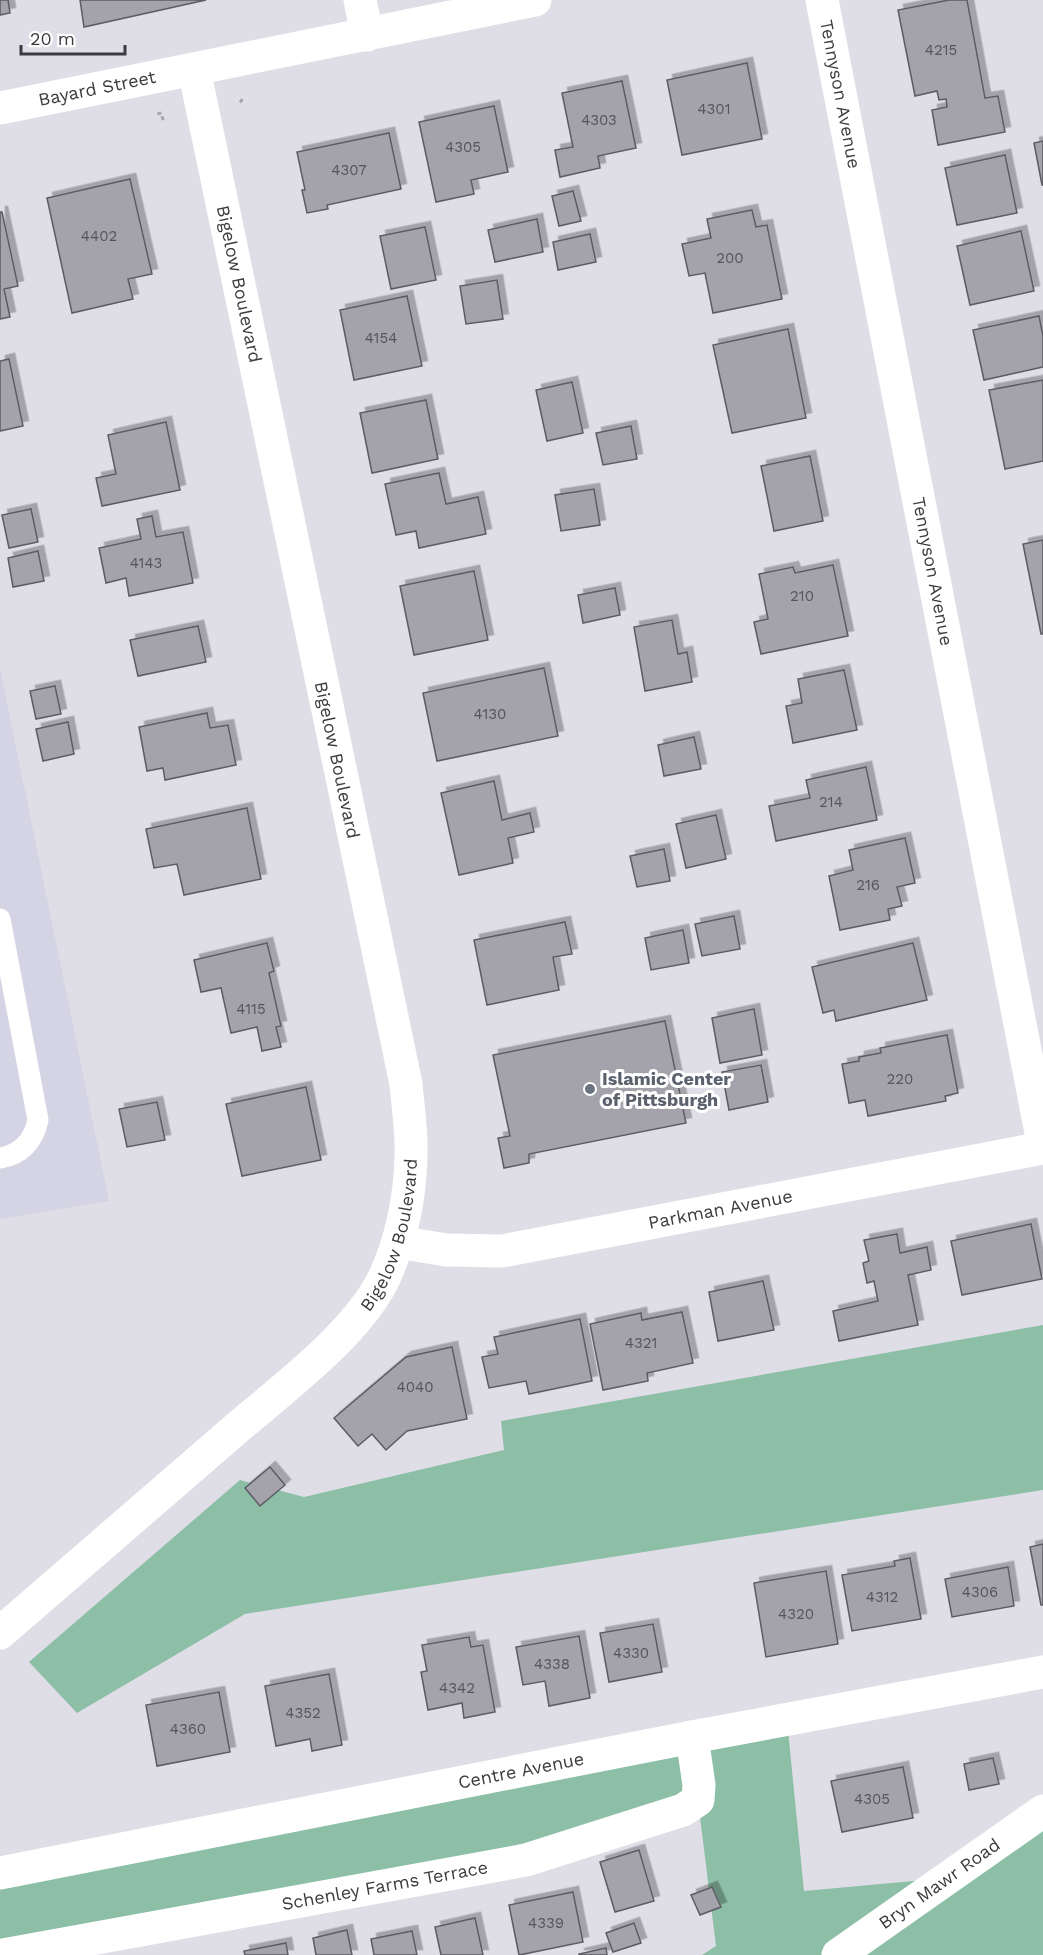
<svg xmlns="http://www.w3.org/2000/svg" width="1043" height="1955" viewBox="0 0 1043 1955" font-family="'Work Sans',sans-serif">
  <defs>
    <filter id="shadow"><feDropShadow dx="5.5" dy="-5.5" stdDeviation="0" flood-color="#0004"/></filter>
  </defs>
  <rect width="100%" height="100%" fill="#dfdee7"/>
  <polygon fill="#d5d4e4" points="0,669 109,1201 0,1219"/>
  <g fill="#8cbfa6">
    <polygon points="1043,1325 1043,1490 245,1614 77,1713 29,1662 240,1480 304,1497 504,1450 501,1421"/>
    <polygon points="787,1720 804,1891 946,1878 1043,1811 1043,1955 702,1955 716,1946 698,1801 683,1810 0,1955 0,1873"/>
  </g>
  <g fill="#a4a3ab" stroke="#5c5b63" stroke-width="1.5" filter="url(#shadow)">
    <polygon points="0,0 8,0 10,13 0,15"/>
    <polygon points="80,0 206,0 84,27"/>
    <polygon points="949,0 967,0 985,98 998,96 1005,132 938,145 932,110 947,107 946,99 939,100 937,91 915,96 898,10"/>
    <polygon points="747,63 762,139 682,155 667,80"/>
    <polygon points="622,81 636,148 598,156 600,168 560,177 555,150 573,147 562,93"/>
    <polygon points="494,106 508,172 471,180 474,194 436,202 419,122"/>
    <polygon points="389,133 401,189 327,205 328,209 307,213 302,190 305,190 297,152"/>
    <polygon points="1043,141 1043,185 1042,185 1034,143"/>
    <polygon points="1005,155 1017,213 957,225 945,168"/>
    <polygon points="130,179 152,274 128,279 133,299 72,313 47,198"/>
    <polygon points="573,191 581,221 559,226 552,196"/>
    <polygon points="752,210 756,227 767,225 782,299 713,313 705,273 689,276 682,244 711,238 707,219"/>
    <polygon points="0,212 2,212 18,286 4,289 10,317 0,319"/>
    <polygon points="537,219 543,252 495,262 488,230"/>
    <polygon points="425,227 436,280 391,289 380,236"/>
    <polygon points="1021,231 1034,291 970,305 957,246"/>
    <polygon points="590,234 596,262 558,270 553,242"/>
    <polygon points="497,280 503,319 466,324 460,286"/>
    <polygon points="407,296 422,366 354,380 340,310"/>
    <polygon points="1039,316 1043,336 1043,367 984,380 973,330"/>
    <polygon points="788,329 806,418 732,433 713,345"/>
    <polygon points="9,359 23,426 0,431 0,361"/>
    <polygon points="1043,380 1043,461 1005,469 989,390"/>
    <polygon points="572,382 583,433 547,441 536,390"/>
    <polygon points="426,400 438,459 372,473 360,413"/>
    <polygon points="166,422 180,490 102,506 96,478 116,474 108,435"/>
    <polygon points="631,426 637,459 603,465 596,433"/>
    <polygon points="810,456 823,521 774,531 761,466"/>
    <polygon points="439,473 446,504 478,497 486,534 419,548 416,531 396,535 385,484"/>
    <polygon points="594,489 600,525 561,531 555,495"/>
    <polygon points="31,509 38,542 9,548 2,515"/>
    <polygon points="152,516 156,537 183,532 193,583 129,596 126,578 106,583 99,548 141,539 137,519"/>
    <polygon points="1043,540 1043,634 1041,634 1023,544"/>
    <polygon points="38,551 44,581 13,587 8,558"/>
    <polygon points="833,565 848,636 761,654 754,622 768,619 759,574 793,567 795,573"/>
    <polygon points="474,571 488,640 414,655 400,586"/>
    <polygon points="615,588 620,615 583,623 578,595"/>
    <polygon points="672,620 678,654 687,652 692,682 645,691 634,627"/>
    <polygon points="198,626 206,662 138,676 130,640"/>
    <polygon points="544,668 558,736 437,761 423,693"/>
    <polygon points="844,670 857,730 793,743 786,706 802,703 798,679"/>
    <polygon points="55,686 61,714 36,719 30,691"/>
    <polygon points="207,713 210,728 228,725 236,765 165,780 163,768 147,771 139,727"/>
    <polygon points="68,722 74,754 43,761 36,729"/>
    <polygon points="694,737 701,769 664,776 658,745"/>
    <polygon points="866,767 877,820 776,841 769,806 810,798 806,780"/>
    <polygon points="494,781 502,820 530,813 534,832 508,838 513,863 459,875 441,793"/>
    <polygon points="247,808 261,879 184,895 177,864 154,868 146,829"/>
    <polygon points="716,815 726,859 686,868 676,824"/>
    <polygon points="905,838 915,883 897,887 902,906 888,909 890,920 840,930 829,876 853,870 849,850"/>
    <polygon points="664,849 670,881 637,887 630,856"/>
    <polygon points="734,916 740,949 702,956 695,924"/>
    <polygon points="565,922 572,954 553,957 559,990 487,1005 474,940"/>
    <polygon points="683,930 689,963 651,970 645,938"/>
    <polygon points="267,943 274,971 269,973 281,1026 276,1027 281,1047 262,1051 257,1027 231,1033 221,988 201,992 194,960"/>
    <polygon points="913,943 927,1000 836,1021 834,1010 823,1013 812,967"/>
    <polygon points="754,1009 762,1055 720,1063 712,1018"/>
    <polygon points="665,1021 686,1123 529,1154 529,1163 504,1168 498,1138 510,1136 493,1055"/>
    <polygon points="947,1035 958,1093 945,1096 946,1101 868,1116 865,1100 849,1103 842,1064 859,1061 859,1057 881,1053 880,1048"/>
    <polygon points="761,1065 768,1102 729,1110 722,1072"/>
    <polygon points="306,1087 321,1160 242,1176 226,1104"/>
    <polygon points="157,1102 165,1140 127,1147 119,1109"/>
    <polygon points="1031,1224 1042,1279 962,1295 951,1241"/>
    <polygon points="897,1234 900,1253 927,1247 931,1270 908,1275 918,1325 839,1341 833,1311 878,1301 874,1281 867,1283 863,1263 869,1261 864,1240"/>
    <polygon points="763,1281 774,1330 718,1341 709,1292"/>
    <polygon points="682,1312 693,1363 647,1373 648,1381 603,1390 590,1324 641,1313 642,1320"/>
    <polygon points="580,1319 592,1381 529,1394 526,1381 489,1388 482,1357 498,1354 494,1337"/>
    <polygon points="452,1347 467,1419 407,1431 386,1450 372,1434 358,1446 334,1418 406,1357"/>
    <polygon points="270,1467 285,1485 260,1506 245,1488"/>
    <polygon points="1043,1544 1043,1605 1041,1605 1030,1547"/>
    <polygon points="910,1558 921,1619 852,1631 842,1575 895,1566 894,1561"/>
    <polygon points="1008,1567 1014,1606 952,1617 945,1579"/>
    <polygon points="826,1571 838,1644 766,1657 754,1583"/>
    <polygon points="653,1624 662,1672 609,1682 600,1633"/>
    <polygon points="579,1636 590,1698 549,1706 545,1681 523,1685 516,1647"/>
    <polygon points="469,1637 471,1647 483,1645 495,1712 464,1718 462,1703 428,1710 421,1672 427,1671 422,1645"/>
    <polygon points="329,1674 342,1745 312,1751 310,1739 276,1746 265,1686"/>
    <polygon points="219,1692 230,1752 157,1766 146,1705"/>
    <polygon points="993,1758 999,1784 969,1790 964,1764"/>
    <polygon points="903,1767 913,1818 842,1832 831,1781"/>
    <polygon points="639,1850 654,1901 615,1912 600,1862"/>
    <polygon points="712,1887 721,1907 700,1915 691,1895"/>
    <polygon points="573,1892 583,1942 519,1955 509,1905"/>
    <polygon points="475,1918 483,1955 441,1955 435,1927"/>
    <polygon points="634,1923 641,1943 613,1952 606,1933"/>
    <polygon points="347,1930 352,1955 316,1955 313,1938"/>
    <polygon points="412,1931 417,1955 374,1955 371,1939"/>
    <polygon points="286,1943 288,1955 245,1955 244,1951"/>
    <polygon points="606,1948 607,1955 579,1955 579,1954"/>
  </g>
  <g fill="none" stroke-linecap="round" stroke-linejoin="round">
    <g stroke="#a6a5ad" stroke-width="4" stroke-dasharray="3 4.5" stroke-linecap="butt">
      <polyline points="240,100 243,102"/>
      <polyline points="159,112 161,119 167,116"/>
    </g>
    <path stroke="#fff" stroke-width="21" d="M 0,919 L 38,1120 C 34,1140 21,1155 0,1158"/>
    <g stroke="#fff" stroke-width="33">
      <polyline points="360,0 367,35"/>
      <path id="s1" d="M 822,0 L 1043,1143"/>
      <path id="s2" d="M 398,1242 L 446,1250 L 502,1251 L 1043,1148"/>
      <path id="s3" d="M 3,1955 L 526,1860 L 683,1810 L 698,1800 L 699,1785 L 692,1737"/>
      <path id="s4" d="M 838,1955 L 1043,1811"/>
    </g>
    <g stroke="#fff" stroke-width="33">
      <path id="s5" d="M 0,108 L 535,0"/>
      <path id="s6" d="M 0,1633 C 79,1564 158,1496 237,1428 C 284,1388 356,1334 383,1280 C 401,1243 410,1198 411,1157 C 412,1132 408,1108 406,1084 L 194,69"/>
      <path id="s7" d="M 0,1873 L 692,1737 L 1043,1672"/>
    </g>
  </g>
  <circle fill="#6b7280" stroke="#fff" stroke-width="2" cx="590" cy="1089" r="6"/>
  <g text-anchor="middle" stroke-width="6" stroke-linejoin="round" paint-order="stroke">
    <g font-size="15" fill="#56555a">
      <text x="941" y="55">4215</text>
      <text x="714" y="114">4301</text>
      <text x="599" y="125">4303</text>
      <text x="463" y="152">4305</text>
      <text x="349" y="175">4307</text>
      <text x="99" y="241">4402</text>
      <text x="730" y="263">200</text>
      <text x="381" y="343">4154</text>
      <text x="146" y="568">4143</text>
      <text x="802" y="601">210</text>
      <text x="490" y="719">4130</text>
      <text x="831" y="807">214</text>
      <text x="868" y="890">216</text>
      <text x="251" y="1014">4115</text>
      <text x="900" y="1084">220</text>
      <text x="641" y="1348">4321</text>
      <text x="415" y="1392">4040</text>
      <text x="980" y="1597">4306</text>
      <text x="882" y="1602">4312</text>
      <text x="796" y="1619">4320</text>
      <text x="631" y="1658">4330</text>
      <text x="552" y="1669">4338</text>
      <text x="457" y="1693">4342</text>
      <text x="303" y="1718">4352</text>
      <text x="188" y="1734">4360</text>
      <text x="872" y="1804">4305</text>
      <text x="546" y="1928">4339</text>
    </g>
    <g font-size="18" fill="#3c3b3f" stroke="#fff">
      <text dy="6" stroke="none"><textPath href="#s5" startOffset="99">Bayard Street</textPath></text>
      <text dy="6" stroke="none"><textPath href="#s1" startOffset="96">Tennyson Avenue</textPath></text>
      <text transform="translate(239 284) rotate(78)" y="6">Bigelow Boulevard</text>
      <text dy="6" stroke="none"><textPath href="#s1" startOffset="582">Tennyson Avenue</textPath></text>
      <text transform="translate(337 760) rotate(78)" y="6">Bigelow Boulevard</text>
      <text dy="6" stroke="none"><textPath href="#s2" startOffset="327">Parkman Avenue</textPath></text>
      <text dy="6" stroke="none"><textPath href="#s6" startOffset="568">Bigelow Boulevard</textPath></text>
      <text dy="6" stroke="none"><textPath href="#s7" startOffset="531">Centre Avenue</textPath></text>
      <text dy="6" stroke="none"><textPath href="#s4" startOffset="124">Bryn Mawr Road</textPath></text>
      <text dy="6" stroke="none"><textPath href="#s3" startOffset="388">Schenley Farms Terrace</textPath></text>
    </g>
    <g font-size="18" font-weight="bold" fill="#5b616d" stroke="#fff" text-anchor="start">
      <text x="602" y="1085">Islamic Center<tspan x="602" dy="21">of Pittsburgh</tspan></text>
    </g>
  </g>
  <path d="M21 45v9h104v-9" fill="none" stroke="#3c3b3f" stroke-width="3"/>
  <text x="30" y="45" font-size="18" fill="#3c3b3f" stroke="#ffffff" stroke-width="4.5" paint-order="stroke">20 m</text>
</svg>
